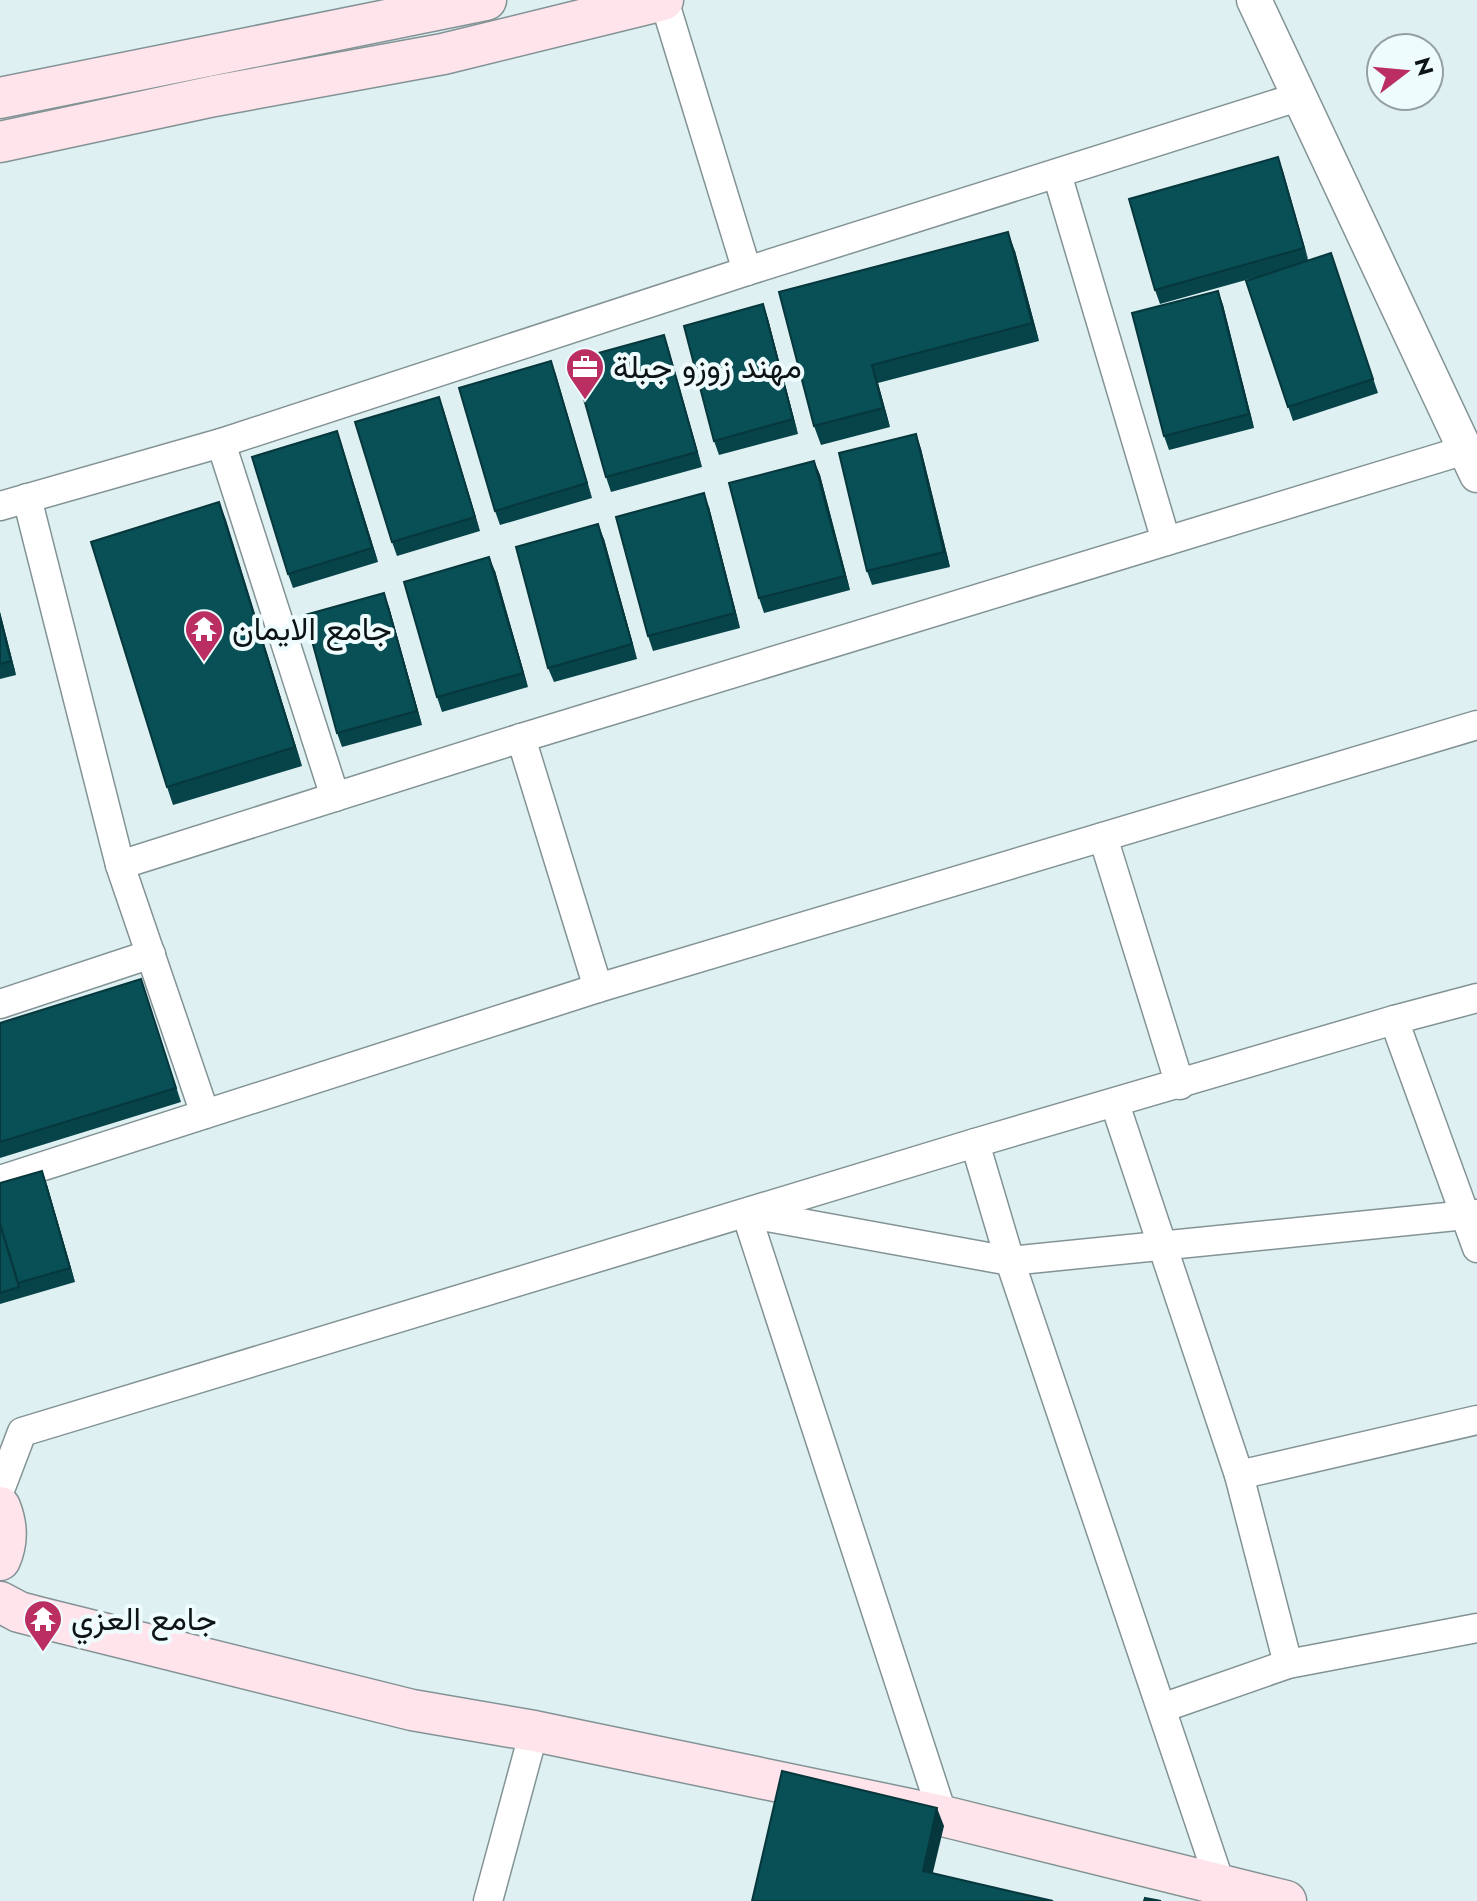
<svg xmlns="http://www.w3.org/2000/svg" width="1477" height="1901" viewBox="0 0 1477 1901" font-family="Jost,Vazirmatn,sans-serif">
  <rect width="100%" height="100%" fill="#def0f2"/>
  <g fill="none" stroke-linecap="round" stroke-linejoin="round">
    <defs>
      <g id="minor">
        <polyline points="664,0 747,271"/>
        <polyline points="1057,174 1166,541"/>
        <polyline points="221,443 335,797"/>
        <polyline points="27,498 120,865 205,1114"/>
        <polyline points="0,506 221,443 747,271 1298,97"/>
        <polyline points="521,738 598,988"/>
        <polyline points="1103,837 1180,1085"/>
        <polyline points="120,865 521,738 1465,450"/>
        <polyline points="0,1004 151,954"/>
        <polyline points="1394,1020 1477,1248"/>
        <polyline points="1115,1104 1239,1475 1288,1664"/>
        <polyline points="975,1143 1010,1261 1220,1883"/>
        <polyline points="0,1180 598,988 1477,725"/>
        <polyline points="1239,1475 1477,1420"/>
        <polyline points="0,1490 22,1432 975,1143 1394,1020 1477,998"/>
        <polyline points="1162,1708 1288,1664 1477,1628"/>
        <polyline points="943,1816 746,1213 1010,1261 1477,1214"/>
        <polyline points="488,1901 534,1731"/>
      </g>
      <polyline id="tertiary" points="1254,0 1477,475"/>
      <g id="secondary">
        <polyline points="0,98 486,0"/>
        <polyline points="0,142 214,96 443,54 663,0"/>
        <path d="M 0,1507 C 7,1524 8,1542 0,1560"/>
        <polyline points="0,1602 19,1612 42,1618 412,1710 534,1731 943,1816 1286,1901"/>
      </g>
    </defs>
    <use href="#minor" stroke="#839395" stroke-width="31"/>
    <use href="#tertiary" stroke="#839395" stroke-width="37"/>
    <use href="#secondary" stroke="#839395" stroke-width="43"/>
    <use href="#minor" stroke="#fff" stroke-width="28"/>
    <use href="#tertiary" stroke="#fff" stroke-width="34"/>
    <use href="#secondary" stroke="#ffe5eb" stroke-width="40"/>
  </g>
  <g fill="#07444a">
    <polygon points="1278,157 1308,260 1336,267 1378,393 1293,421 1246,281 1271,273 1160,304 1155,290"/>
    <polygon points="1015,251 1039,341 878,383 890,427 821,445 814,426 779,292"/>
    <polygon points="1218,291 1223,305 1254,428 1169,450 1164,436"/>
    <polygon points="763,304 768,319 798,434 719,455 714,441"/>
    <polygon points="664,335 702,467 611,492 606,477"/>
    <polygon points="551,361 592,498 500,525 495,511"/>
    <polygon points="439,397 480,531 397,556 392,542"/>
    <polygon points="337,431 378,562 293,588 288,574"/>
    <polygon points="916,434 921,449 950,567 872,585 867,571"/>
    <polygon points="814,461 820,475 850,590 764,613 759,598"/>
    <polygon points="219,502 302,766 173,805 167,787"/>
    <polygon points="709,507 740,628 653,651 648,636"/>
    <polygon points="604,539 637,659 554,682 548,668"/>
    <polygon points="495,571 528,687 442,712 437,697"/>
    <polygon points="389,607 422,725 342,747 337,733"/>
    <polygon points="0,612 16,675 0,679"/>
    <polygon points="141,979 181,1102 0,1158 0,1023"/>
    <polygon points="0,1183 47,1185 75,1282 0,1304"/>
  </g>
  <g fill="#06373c">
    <polygon points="1278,157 1283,171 1309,262 1304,248"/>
    <polygon points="1008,232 1015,251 1039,341 1032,323"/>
    <polygon points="1218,291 1223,305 1254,428 1249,414"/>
    <polygon points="763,304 768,319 798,434 793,419"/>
    <polygon points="664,335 669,350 702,467 697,452"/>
    <polygon points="551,361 556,375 592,498 587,483"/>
    <polygon points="872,365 878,383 890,427 883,408"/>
    <polygon points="439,397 444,411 480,531 475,517"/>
    <polygon points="337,431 342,445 378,562 372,548"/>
    <polygon points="916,434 921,449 950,567 944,552"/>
    <polygon points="814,461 820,475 850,590 845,576"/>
    <polygon points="704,493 709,507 740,628 735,613"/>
    <polygon points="219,502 226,520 302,766 295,747"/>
    <polygon points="598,524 604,539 637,659 632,644"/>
    <polygon points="489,557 495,571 528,687 523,673"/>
    <polygon points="384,593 389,607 422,725 417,711"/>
    <polygon points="0,612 16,675 11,661 0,618"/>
    <polygon points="42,1171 47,1185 75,1282 70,1268"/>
    <polygon points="937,1808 944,1826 929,1889 923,1871"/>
  </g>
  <g fill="#084f56" stroke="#06373c" stroke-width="2">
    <polygon points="1278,157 1304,248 1155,290 1129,199"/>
    <polygon points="1008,232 1032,323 872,365 883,408 814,426 779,292"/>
    <polygon points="1331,253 1373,379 1288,407 1246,281"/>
    <polygon points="1218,291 1249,414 1164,436 1132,313"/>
    <polygon points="763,304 793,419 714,441 684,326"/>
    <polygon points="664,335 697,452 606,477 573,360"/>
    <polygon points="551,361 587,483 495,511 459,388"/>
    <polygon points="439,397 475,517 392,542 355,422"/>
    <polygon points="337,431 372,548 288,574 252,457"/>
    <polygon points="916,434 944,552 867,571 839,453"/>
    <polygon points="814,461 845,576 759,598 729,483"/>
    <polygon points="704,493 735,613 648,636 616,517"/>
    <polygon points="219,502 295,747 167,787 91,542"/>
    <polygon points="598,524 632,644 548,668 516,547"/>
    <polygon points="489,557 523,673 437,697 404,582"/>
    <polygon points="384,593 417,711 337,733 305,615"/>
    <polygon points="0,618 11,661 0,664"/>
    <polygon points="141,979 176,1088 0,1142 0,1023"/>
    <polygon points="42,1171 70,1268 18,1283 0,1224 0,1183"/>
    <polygon points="0,1224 19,1287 0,1293"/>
    <polygon points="782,1771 937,1808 923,1871 1053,1901 752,1901"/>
    <polygon points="1145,1898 1161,1901 1144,1901"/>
  </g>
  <defs>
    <symbol id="office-pin" viewBox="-11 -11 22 30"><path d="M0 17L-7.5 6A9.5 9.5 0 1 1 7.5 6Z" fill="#bb2e61" stroke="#eefcfe"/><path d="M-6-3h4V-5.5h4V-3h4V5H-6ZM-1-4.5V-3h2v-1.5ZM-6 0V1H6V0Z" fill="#fff"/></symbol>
    <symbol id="temple-pin" viewBox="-11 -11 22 30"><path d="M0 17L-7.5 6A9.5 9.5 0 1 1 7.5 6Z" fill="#bb2e61" stroke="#eefcfe"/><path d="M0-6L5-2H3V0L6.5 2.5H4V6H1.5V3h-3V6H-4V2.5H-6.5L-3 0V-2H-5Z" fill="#fff"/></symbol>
  </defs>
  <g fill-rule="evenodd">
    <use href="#office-pin" x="563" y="345" width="44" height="60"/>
    <use href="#temple-pin" x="182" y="607" width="44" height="60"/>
    <use href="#temple-pin" x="21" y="1597" width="44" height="60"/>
  </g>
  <g text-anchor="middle" stroke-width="8" stroke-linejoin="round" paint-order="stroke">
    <g font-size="32" fill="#0e1415" stroke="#eefcfe" text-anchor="start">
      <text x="613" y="378">مهند زوزو جبلة</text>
      <text x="232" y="640">جامع الايمان</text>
      <text x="71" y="1630">جامع العزي</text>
    </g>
  </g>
  <g transform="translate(1405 72) rotate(74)"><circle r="38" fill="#eefcfe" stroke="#949fa1" stroke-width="2"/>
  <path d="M0-6L14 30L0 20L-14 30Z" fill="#bb2e61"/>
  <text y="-12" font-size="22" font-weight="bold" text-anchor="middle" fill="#0e1415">N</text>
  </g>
</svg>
